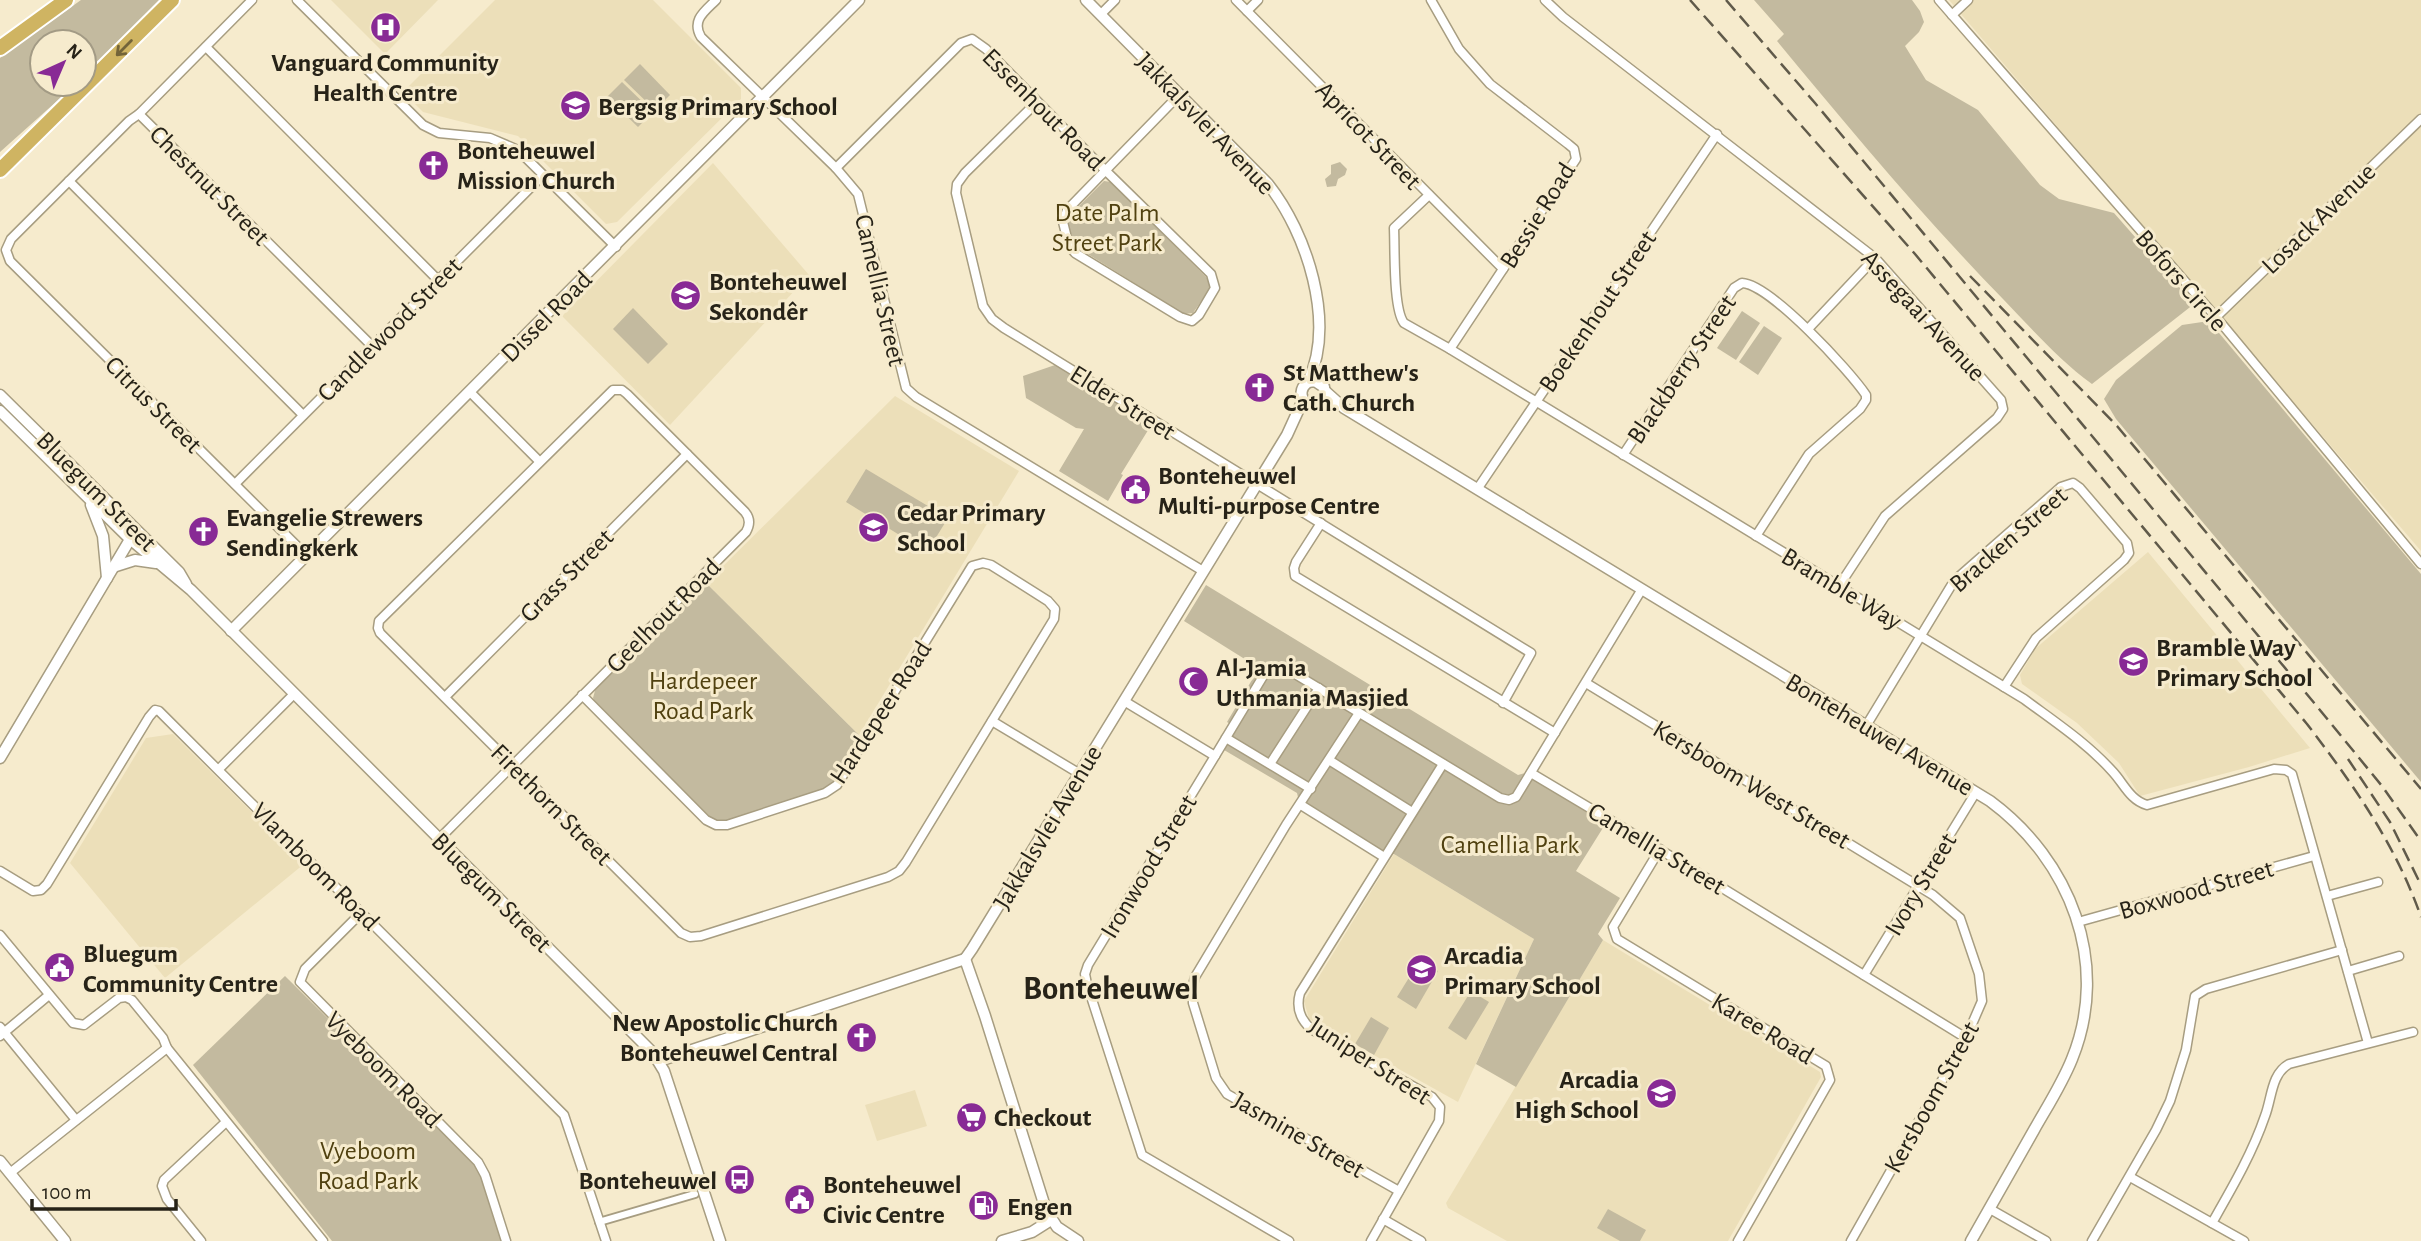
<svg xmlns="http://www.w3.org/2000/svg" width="2421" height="1241" viewBox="0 0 2421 1241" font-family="'Alegreya Sans',sans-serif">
  <rect width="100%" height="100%" fill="#f6ebcd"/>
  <g fill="#ecdfb9">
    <polygon points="331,0 438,0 385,54"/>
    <polygon points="495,0 653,0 741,88 741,99 617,222 606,224 518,136 423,112 403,92"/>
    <polygon points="1949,0 2421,0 2421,551"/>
    <polygon points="713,163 809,275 670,425 562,316"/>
    <polygon points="895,396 1019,471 859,735 706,583"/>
    <polygon points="2148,552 2310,748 2249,767 2140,796 2119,763 2077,723 2022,684 2020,675 2035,649"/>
    <polygon points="173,734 304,864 165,978 70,863 146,738"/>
    <polygon points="1394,854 1534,939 1458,1102 1309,1019 1304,1001"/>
    <polygon points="1603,940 1820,1072 1821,1077 1728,1241 1507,1241 1448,1208 1446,1203"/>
    <polygon points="915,1090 927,1126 877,1141 865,1105"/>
  </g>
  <g fill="#c3ba9f">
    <polygon points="81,0 159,0 84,76 84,42 42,42 42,84 76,84 0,152 0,58"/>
    <path d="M 1754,0 L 1912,0 L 1920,11 L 1924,22 L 1919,32 L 1905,46 L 1926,80 L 1978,110 L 2040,185 L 2059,199 L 2114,213 L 2194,304 L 2092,384 C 2059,360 2031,328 2003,299 C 1923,217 1850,129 1777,41 L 1784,34 Z"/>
    <polygon points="640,64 670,95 655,110 624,80"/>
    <polygon points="622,82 653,112 638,127 607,97"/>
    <polygon points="1340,162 1347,169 1345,175 1338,179 1336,186 1327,187 1325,179 1331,174 1331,165"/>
    <polygon points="1104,181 1111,182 1209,280 1209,290 1193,313 1184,314 1075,246 1068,224 1069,216"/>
    <polygon points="633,308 668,344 648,364 613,329"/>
    <polygon points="1742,311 1760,323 1736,360 1717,348"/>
    <polygon points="2209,321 2421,574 2421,782 2116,419 2104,399 2116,380 2182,325"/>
    <polygon points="1764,326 1782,338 1758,375 1739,362"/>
    <polygon points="1055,365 1149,422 1150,427 1121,474 1123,475 1108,501 1059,471 1084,429 1076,428 1026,398 1023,376"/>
    <polygon points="866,469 948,518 927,552 846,502"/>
    <polygon points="702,579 862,738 837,780 826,789 731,821 718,821 710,817 596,704 593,698 596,687"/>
    <polygon points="1206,585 1518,775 1532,771 1537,780 1606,823 1576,871 1620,898 1598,934 1603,940 1516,1087 1476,1064 1534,939 1394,854 1381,855 1300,806 1297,793 1219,747 1232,725 1227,722 1259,668 1184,621"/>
    <polygon points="1420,960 1438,971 1416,1009 1397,997"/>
    <polygon points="285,976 478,1167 502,1241 332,1241 193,1065"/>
    <polygon points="1471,991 1489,1002 1466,1040 1448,1028"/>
    <polygon points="1371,1017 1389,1028 1374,1055 1355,1044"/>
    <polygon points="1608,1209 1646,1230 1640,1241 1620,1241 1597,1228"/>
  </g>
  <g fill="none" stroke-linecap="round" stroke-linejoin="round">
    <defs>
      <polyline id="pedestrian" points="599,1222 695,1194"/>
      <g id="minor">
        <polyline points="252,0 139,114 129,121 11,239 6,250 10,261 306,555"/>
        <polyline points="297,0 423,125 439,133 490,138 518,150 616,247"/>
        <path d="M 716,0 C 705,11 691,20 701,37 L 836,168 L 858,194 L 906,388 L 916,397 L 1203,571"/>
        <polyline points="1236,0 1503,269"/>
        <polyline points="1431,0 1459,49 1490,84 1568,144 1574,149 1576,159 1450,349"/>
        <polyline points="1545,0 1563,17 1875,258 2001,400 2003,409 1997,418 1885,516 1839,586"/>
        <polyline points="1939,0 2216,317 2421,564"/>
        <polyline points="1247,11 1258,0"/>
        <polyline points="1101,14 1115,0"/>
        <polyline points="1952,15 1968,0"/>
        <polyline points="206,47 438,280"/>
        <polyline points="1037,102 965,173 957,184 956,193 983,306 992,319 1004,328 1531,653 1503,703"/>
        <polyline points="139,114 372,346"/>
        <polyline points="836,168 961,43 972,39 986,49 1098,163 1105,170 1211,274 1215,288 1199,315 1192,321 1180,317 1075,253 1069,246 1063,222 1067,210 1180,94"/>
        <polyline points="69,181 303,415"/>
        <path d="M 1429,195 L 1394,228 C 1395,249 1393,309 1404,323 L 1450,349 L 2024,699 C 2055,722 2087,743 2113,772 C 2124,784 2130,800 2147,805 L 2274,769 L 2286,770 L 2292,774 L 2368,1043"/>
        <polyline points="2216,317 2421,119"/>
        <polyline points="1808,329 1875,258"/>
        <polyline points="470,392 539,461"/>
        <path d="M 1623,455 L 1734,288 L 1742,283 C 1770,284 1850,371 1866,395 L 1866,400 L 1860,409 L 1809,454 L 1756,536"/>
        <polyline points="235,484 543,175"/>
        <polyline points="1478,488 1717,134"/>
        <polyline points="1321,523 1296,562 1294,568 1295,576 1555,733"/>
        <polyline points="1586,683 1933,895 1960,918 1979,974 1982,1001 1966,1038 1851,1241"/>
        <polyline points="445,697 687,454"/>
        <polyline points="1124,701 1215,756 1088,965 1085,974 1087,984 1142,1155 1289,1241"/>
        <polyline points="1359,713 1286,825 1195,977 1192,989 1193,1003 1216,1078 1227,1094 1399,1191"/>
        <polyline points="992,721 1080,774"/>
        <polyline points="1866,726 1954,581 2061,487 2073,483 2080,488 2127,543 2129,553 2124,560 2036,638 2004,687"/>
        <polyline points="1226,738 1311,789"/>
        <path d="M 1215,756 L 1265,673 C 1273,667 1278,666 1287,669 L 1500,798 L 1509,800 L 1516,797 L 1642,589"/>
        <polyline points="1329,760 1412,812"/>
        <polyline points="1270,764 1319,688"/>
        <polyline points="219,769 294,694"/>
        <polyline points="1531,773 1672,857 1966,1038"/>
        <polyline points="1301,805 1384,857"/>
        <path d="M 439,839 L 450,828 C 548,729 647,631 746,532 C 750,525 750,518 745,512 L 627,394 L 622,390 L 613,390 L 379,621 L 378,628 L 380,633 L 681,933 L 690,937 L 701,936 L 888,877 L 899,871 L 906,862 L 1054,619 L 1055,609 L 1048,601 L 991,565 L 983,563 L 972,566 L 837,785 L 825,793 L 727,825 L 716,825 L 706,820 L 582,695"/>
        <polyline points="1660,849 1613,927 1617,939 1826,1066 1830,1080 1738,1241"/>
        <polyline points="0,871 33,891 41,890 47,884 149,717 155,710 159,711 564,1115 606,1241"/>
        <polyline points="2327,896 2378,882"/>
        <polyline points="362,912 305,969 300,982 478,1162 485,1175 506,1241"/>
        <polyline points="2078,922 2314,856"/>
        <polyline points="0,935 73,1023 84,1025 119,998 126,997 132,1000 163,1038 167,1048"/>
        <polyline points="2348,971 2399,956"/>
        <polyline points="1864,975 1976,792"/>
        <polyline points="0,1027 76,1120"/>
        <polyline points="0,1036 49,995"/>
        <polyline points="10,1173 167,1048 323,1241"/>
        <polyline points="2130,1177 2244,1241"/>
        <polyline points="1990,1209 2046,1241"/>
        <polyline points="1383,1219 1421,1241"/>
        <path d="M 2212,1223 C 2232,1188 2252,1154 2265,1116 C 2272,1098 2271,1074 2289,1064 L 2413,1032"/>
        <polyline points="201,1241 167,1199 162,1186 164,1180 226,1122"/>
        <path d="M 1371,1241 L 1439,1121 L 1440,1107 L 1432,1097 L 1311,1029 C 1300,1019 1296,1007 1300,993 L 1443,764"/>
        <polyline points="2092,1241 2156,1130 2170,1101 2186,1050 2195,996 2206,989 2342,950"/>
      </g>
      <g id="tertiary">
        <path d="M 1086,0 L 1268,184 C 1307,233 1336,322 1308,382"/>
        <path d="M 1325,391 L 1344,408 L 1990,801 C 2070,860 2111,963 2072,1059 C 2062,1084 2047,1107 2034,1130 C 2013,1167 1992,1204 1971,1241"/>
        <polyline points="0,395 179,572 186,584"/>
        <path d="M 1320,403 L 1325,398 L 1324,387 L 1315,381 L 1308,382 C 1300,388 1299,397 1307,404 L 1338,405"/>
        <polyline points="0,411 130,539 191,590 653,1053 664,1071 720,1241"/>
        <polyline points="91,505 103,536 107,578"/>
        <polyline points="113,567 135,560 156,563"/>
        <polyline points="231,631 859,0"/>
        <polyline points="0,758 132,536"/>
        <polyline points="965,959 972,949 1287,435 1303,400"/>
        <polyline points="965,959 985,1016 1046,1210 1057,1227 1078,1241"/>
        <polyline points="659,1061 965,959"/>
        <polyline points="0,1161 65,1241"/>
        <polyline points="1002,1241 1032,1232 1051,1220"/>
      </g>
      <g id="trunk">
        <polyline points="0,48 66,0"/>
        <polyline points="0,170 172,0"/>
      </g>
    </defs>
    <use href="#pedestrian" stroke="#a79d81" stroke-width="10"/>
    <use href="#minor" stroke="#a79d81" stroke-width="11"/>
    <use href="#tertiary" stroke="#a79d81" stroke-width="13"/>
    <use href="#trunk" stroke="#fff" stroke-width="18"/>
    <use href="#pedestrian" stroke="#fff" stroke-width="6"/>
    <use href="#minor" stroke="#fff" stroke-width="8"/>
    <use href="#tertiary" stroke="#fff" stroke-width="10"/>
    <use href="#trunk" stroke="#cfb462" stroke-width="14"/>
    <g stroke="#605a4a" stroke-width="2.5" stroke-dasharray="14 7" stroke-linecap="butt">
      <path d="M 1690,0 L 1915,254 L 2307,724 C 2353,784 2396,845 2421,917"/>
      <polyline points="1726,0 1815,103 2315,704 2382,786 2421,841"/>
      <polyline points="1970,276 2117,426 2421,789"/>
      <polyline points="2348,759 2390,822 2421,885"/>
    </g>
  </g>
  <defs><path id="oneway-shaft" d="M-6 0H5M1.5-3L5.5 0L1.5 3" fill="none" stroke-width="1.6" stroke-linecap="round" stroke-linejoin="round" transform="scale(1.75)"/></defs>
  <use stroke="#736439" href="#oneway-shaft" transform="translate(124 48) rotate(135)"/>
  <defs>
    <symbol id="hospital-disc" viewBox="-11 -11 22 22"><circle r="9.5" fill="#882a95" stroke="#f6ebcd"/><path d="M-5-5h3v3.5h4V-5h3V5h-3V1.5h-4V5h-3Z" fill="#fff"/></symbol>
    <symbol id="school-disc" viewBox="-11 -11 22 22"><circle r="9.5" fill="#882a95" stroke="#f6ebcd"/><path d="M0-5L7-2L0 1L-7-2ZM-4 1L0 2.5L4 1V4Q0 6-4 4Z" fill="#fff"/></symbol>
    <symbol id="church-disc" viewBox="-11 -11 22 22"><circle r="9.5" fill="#882a95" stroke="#f6ebcd"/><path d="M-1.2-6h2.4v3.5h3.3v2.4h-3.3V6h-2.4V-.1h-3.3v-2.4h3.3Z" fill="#fff"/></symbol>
    <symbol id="civic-disc" viewBox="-11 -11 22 22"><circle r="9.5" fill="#882a95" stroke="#f6ebcd"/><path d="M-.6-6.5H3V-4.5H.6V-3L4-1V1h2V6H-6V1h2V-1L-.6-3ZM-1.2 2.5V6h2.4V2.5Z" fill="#fff"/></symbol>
    <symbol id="mosque-disc" viewBox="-11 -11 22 22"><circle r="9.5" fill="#882a95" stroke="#f6ebcd"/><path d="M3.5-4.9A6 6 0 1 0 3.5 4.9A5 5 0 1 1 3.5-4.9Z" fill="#fff"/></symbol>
    <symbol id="supermarket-disc" viewBox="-11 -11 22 22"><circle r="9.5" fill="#882a95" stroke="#f6ebcd"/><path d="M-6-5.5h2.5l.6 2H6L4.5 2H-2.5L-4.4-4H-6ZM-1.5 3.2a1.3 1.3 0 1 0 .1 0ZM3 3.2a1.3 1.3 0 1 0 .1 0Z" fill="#fff"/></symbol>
    <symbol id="bus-disc" viewBox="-11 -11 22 22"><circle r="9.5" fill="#882a95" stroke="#f6ebcd"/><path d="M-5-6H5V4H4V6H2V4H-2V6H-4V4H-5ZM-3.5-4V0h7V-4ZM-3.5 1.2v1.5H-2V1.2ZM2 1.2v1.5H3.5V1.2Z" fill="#fff"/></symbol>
    <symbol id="fuel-disc" viewBox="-11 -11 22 22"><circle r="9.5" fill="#882a95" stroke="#f6ebcd"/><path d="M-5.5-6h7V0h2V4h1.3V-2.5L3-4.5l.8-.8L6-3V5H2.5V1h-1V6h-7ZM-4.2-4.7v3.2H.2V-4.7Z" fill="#fff"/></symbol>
  </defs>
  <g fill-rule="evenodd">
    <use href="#hospital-disc" x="368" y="10" width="35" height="35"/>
    <use href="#school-disc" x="558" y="88" width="35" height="35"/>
    <use href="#church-disc" x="416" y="148" width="35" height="35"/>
    <use href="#school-disc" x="668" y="278" width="35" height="35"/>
    <use href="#church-disc" x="1242" y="370" width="35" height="35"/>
    <use href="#civic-disc" x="1118" y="472" width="35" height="35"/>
    <use href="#school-disc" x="856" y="510" width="35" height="35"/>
    <use href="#church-disc" x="186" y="514" width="35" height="35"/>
    <use href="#school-disc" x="2116" y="644" width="35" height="35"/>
    <use href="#mosque-disc" x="1176" y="664" width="35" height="35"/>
    <use href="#civic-disc" x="42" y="950" width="35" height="35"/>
    <use href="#school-disc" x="1404" y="952" width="35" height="35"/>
    <use href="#church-disc" x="844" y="1020" width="35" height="35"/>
    <use href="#school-disc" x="1644" y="1076" width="35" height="35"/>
    <use href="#supermarket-disc" x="954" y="1100" width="35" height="35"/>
    <use href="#bus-disc" x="722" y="1162" width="35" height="35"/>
    <use href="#civic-disc" x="782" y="1182" width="35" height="35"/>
    <use href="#fuel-disc" x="966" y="1188" width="35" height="35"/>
  </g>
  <g text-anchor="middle" stroke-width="6" stroke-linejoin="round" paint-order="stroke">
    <g font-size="26" font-weight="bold" fill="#272318" stroke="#f6ebcd" text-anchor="start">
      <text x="385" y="71" text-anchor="middle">Vanguard Community<tspan x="385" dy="30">Health Centre</tspan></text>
      <text x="598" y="115">Bergsig Primary School</text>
      <text x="457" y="159">Bonteheuwel<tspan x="457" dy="30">Mission Church</tspan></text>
      <text x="709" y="290">Bonteheuwel<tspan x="709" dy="30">Sekondêr</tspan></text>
      <text x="1283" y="381">St Matthew's<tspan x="1283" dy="30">Cath. Church</tspan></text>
      <text x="1158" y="484">Bonteheuwel<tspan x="1158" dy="30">Multi-purpose Centre</tspan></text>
      <text x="897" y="521">Cedar Primary<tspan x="897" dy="30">School</tspan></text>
      <text x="226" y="526">Evangelie Strewers<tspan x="226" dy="30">Sendingkerk</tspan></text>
      <text x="2156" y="656">Bramble Way<tspan x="2156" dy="30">Primary School</tspan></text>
      <text x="1216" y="676">Al-Jamia<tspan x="1216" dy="30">Uthmania Masjied</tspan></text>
      <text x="83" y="962">Bluegum<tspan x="83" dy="30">Community Centre</tspan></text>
      <text x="1444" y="964">Arcadia<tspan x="1444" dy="30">Primary School</tspan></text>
      <text x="838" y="1031" text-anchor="end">New Apostolic Church<tspan x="838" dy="30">Bonteheuwel Central</tspan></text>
      <text x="1639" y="1088" text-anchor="end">Arcadia<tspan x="1639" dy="30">High School</tspan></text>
      <text x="994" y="1126">Checkout</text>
      <text x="717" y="1189" text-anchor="end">Bonteheuwel</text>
      <text x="823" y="1193">Bonteheuwel<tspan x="823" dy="30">Civic Centre</tspan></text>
      <text x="1007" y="1215">Engen</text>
    </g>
    <g font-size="26" fill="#272318" stroke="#f6ebcd">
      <text transform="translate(1044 109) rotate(45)" y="9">Essenhout Road</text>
      <text transform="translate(1206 123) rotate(46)" y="9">Jakkalsvlei Avenue</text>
      <text transform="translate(1369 135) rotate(46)" y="9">Apricot Street</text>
      <text transform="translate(210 185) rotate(45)" y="9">Chestnut Street</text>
      <text transform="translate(1537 215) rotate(-58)" y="9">Bessie Road</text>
      <text transform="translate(2318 218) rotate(-44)" y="9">Losack Avenue</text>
      <text transform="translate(2182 280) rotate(49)" y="9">Bofors Circle</text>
      <text transform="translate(881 290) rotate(77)" y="9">Camellia Street</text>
      <text transform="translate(1597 311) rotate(-56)" y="9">Boekenhout Street</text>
      <text transform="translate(1924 315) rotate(47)" y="9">Assegaai Avenue</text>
      <text transform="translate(546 316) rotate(-45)" y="9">Dissel Road</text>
      <text transform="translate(389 329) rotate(-45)" y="9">Candlewood Street</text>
      <text transform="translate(1681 369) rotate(-56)" y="9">Blackberry Street</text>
      <text transform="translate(1123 402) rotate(32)" y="9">Elder Street</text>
      <text transform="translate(154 404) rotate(45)" y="9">Citrus Street</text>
      <text transform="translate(97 491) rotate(45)" y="9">Bluegum Street</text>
      <text transform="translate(2008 539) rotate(-41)" y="9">Bracken Street</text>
      <text transform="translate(566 575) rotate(-45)" y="9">Grass Street</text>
      <text transform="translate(1842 588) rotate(31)" y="9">Bramble Way</text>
      <text transform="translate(663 615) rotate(-45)" y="9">Geelhout Road</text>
      <text transform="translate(880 712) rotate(-57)" y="9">Hardepeer Road</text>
      <text transform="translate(1880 734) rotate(31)" y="9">Bonteheuwel Avenue</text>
      <text transform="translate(1752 784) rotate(31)" y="9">Kersboom West Street</text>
      <text transform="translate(552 804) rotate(45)" y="9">Firethorn Street</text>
      <text transform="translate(1047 827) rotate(-59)" y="9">Jakkalsvlei Avenue</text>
      <text transform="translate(1657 848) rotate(31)" y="9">Camellia Street</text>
      <text transform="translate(316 866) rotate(45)" y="9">Vlamboom Road</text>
      <text transform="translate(1148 866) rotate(-59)" y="9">Ironwood Street</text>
      <text transform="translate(1920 884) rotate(-59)" y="9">Ivory Street</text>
      <text transform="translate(2196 889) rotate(-16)" y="9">Boxwood Street</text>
      <text transform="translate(492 892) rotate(45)" y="9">Bluegum Street</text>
      <text transform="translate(1763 1028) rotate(31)" y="9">Karee Road</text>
      <text transform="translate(1370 1060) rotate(33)" y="9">Juniper Street</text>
      <text transform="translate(384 1069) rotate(45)" y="9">Vyeboom Road</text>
      <text transform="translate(1931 1097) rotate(-61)" y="9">Kersboom Street</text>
      <text transform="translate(1299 1134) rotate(30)" y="9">Jasmine Street</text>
    </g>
    <g font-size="26" fill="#504110" stroke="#f6ebcd">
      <text x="1107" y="221">Date Palm<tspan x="1107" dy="30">Street Park</tspan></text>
      <text x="703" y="689">Hardepeer<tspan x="703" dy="30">Road Park</tspan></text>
      <text x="1510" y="853">Camellia Park</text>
      <text x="368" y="1159">Vyeboom<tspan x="368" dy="30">Road Park</tspan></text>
    </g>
    <g font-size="33" font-weight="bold" fill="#272318" stroke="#f6ebcd">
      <text x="1111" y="999">Bonteheuwel</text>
    </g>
  </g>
  <g transform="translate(63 63) rotate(44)"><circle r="33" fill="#f6ebcd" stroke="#a39b85" stroke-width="2"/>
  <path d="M0-5L12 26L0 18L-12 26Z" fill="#882a95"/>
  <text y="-10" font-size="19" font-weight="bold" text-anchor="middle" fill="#272318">N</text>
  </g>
  <path d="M32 1199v10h144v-10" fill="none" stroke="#272318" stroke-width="3.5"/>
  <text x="42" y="1199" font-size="21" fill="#272318" stroke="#f6ebcd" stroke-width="5" paint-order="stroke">100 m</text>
</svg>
